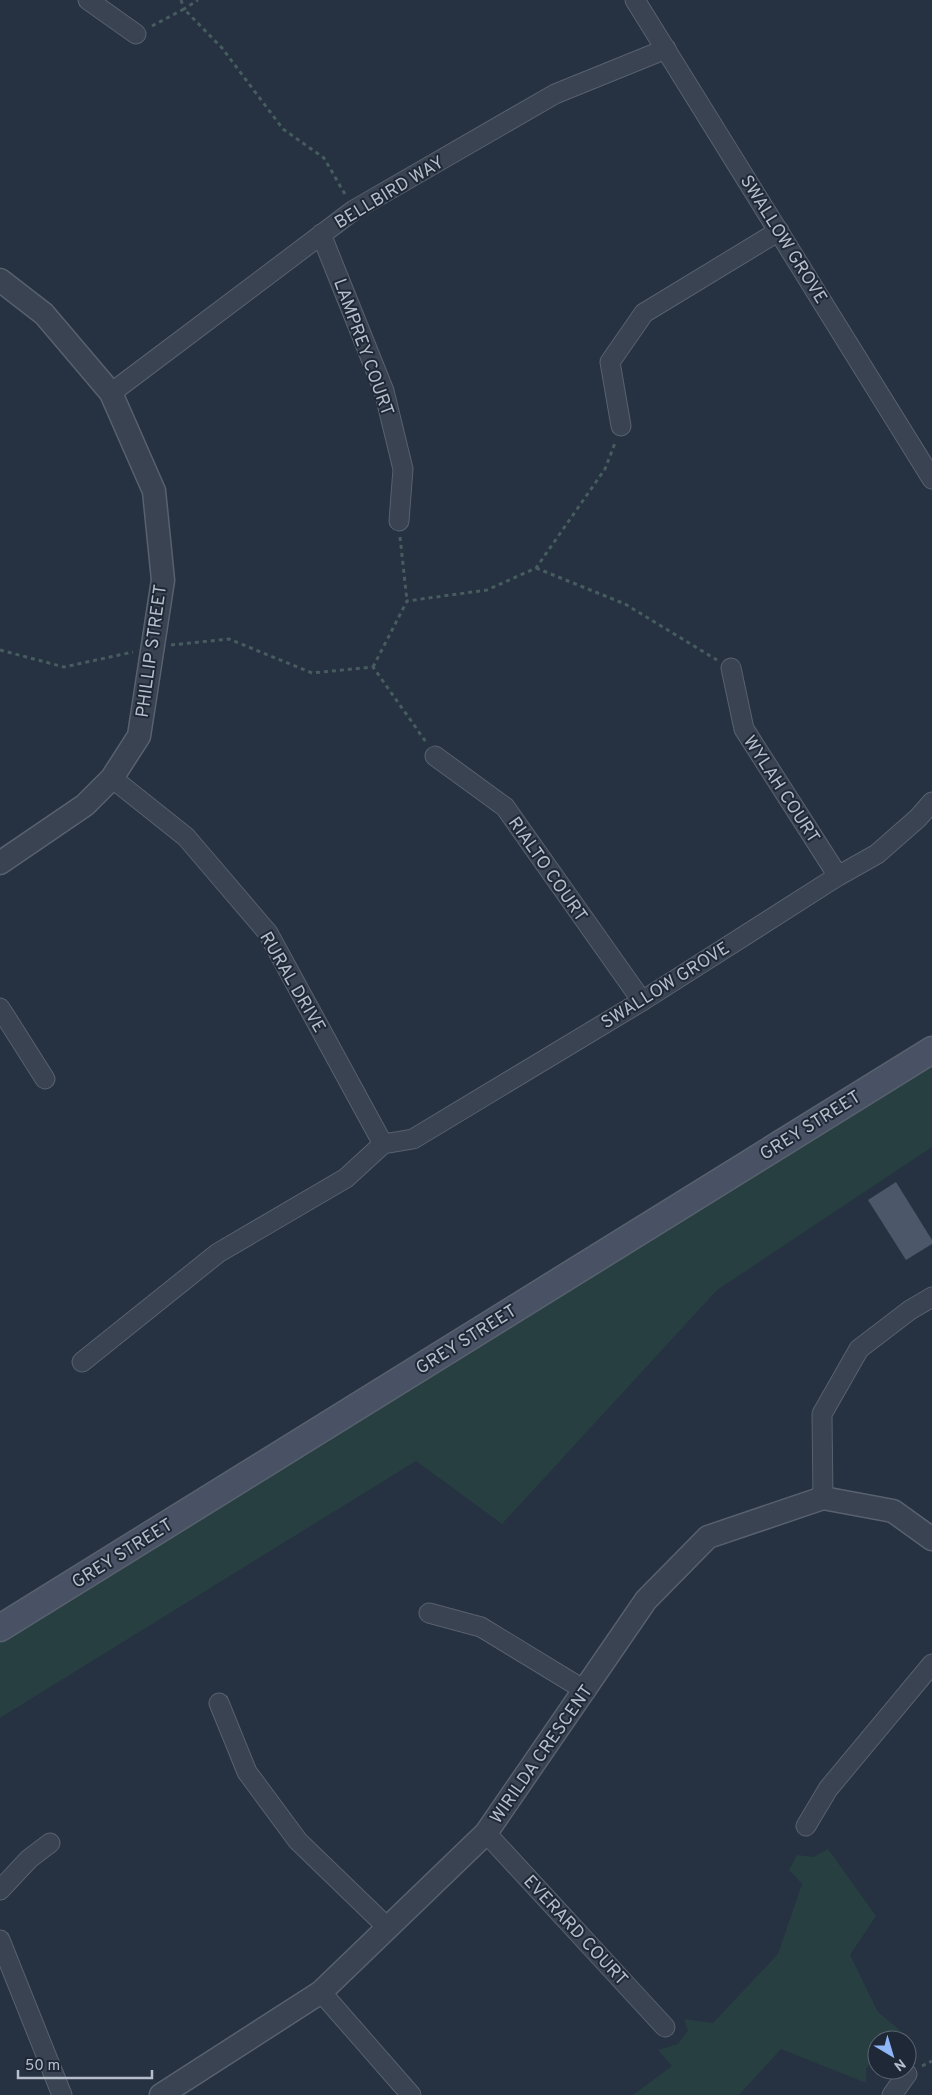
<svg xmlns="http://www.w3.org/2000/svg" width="932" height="2095" viewBox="0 0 932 2095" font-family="Overpass,sans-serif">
  <rect width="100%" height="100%" fill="#263141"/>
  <g fill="#283f42">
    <polygon points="932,1060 932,1147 717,1290 502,1524 416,1461 0,1718 0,1638"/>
    <polygon points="828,1849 876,1916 850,1955 878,2012 908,2037 899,2040 877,2040 877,2053 866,2069 866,2083 781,2049 739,2095 633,2095 672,2066 658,2050 678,2044 688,2031 684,2019 713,2023 778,1954 802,1884 789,1870 797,1855 814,1857"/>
  </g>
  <polygon fill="#4c586a" points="896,1182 932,1240 932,1244 906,1260 868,1200"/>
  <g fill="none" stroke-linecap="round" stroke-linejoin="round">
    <defs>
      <g id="minor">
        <polyline points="88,0 136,34"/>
        <polyline points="635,0 932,479"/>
        <polyline points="321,234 384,391 403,469 399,521"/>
        <polyline points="111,393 354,210 555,94 666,49"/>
        <polyline points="621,426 610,362 644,313 779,231"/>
        <polyline points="731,668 744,729 838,876"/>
        <polyline points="435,756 505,807 642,1001"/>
        <polyline points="112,778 186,837 268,933 383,1144"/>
        <polyline points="0,1008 45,1079"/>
        <polyline points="383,1144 413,1139 642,1001 838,876 877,854 918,818 932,802"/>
        <polyline points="82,1362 218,1253 346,1178 383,1144"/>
        <polyline points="823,1498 822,1414 859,1349 910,1310 932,1297"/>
        <polyline points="429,1613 481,1627 586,1691"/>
        <polyline points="219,1703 247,1772 298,1841 387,1927"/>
        <polyline points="806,1826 828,1789 932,1664"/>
        <polyline points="486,1833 665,2027"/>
        <polyline points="0,1890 29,1859 50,1843"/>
        <polyline points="0,1940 62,2095"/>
        <polyline points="321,1992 411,2095"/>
        <polyline points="892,2095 907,2074"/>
      </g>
      <g id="tertiary">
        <polyline points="0,280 44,314 111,393 154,491 163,580 139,736 112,778 85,805 0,863"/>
        <polyline points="161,2095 321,1992 486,1833 646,1600 708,1537 823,1498 893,1511 932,1539"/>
      </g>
      <polyline id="secondary" points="0,1628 932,1050"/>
    </defs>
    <use href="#minor" stroke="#58616e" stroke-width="21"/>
    <use href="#tertiary" stroke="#58616e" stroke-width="25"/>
    <use href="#secondary" stroke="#58616e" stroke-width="29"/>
    <g stroke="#465c5f" stroke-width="3" stroke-dasharray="4 4" stroke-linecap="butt">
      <polyline points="181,0 184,9 198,0"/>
      <polyline points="152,26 184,9 222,48 283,129 324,158 346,196"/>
      <polyline points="400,537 407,601"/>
      <polyline points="536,568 625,604 717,660"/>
      <polyline points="171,645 229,639 312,673 373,667 426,742"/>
      <polyline points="0,650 64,667 133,652"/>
      <polyline points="373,667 407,601 487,590 536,568 605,469 615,443"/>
      <polyline points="922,2066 932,2061"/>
    </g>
    <use href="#minor" stroke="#3a4351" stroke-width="19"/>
    <use href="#tertiary" stroke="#3a4351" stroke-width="22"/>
    <use href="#secondary" stroke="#485264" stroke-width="26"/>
  </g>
  <g text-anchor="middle" stroke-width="4" stroke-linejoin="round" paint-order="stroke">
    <g font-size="18" fill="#b7becb" stroke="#1f2836">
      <text transform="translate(389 192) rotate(-31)" y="6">BELLBIRD WAY</text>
      <text transform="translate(784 239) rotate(58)" y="6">SWALLOW GROVE</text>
      <text transform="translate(364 347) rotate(70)" y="6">LAMPREY COURT</text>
      <text transform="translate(151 651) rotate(-82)" y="6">PHILLIP STREET</text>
      <text transform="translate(782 789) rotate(57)" y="6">WYLAH COURT</text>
      <text transform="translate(548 869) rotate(55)" y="6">RIALTO COURT</text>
      <text transform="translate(293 982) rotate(60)" y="6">RURAL DRIVE</text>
      <text transform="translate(665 985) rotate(-32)" y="6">SWALLOW GROVE</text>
      <text transform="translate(810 1125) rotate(-32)" y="6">GREY STREET</text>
      <text transform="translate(466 1339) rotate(-32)" y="6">GREY STREET</text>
      <text transform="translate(122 1553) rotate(-32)" y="6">GREY STREET</text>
      <text transform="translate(541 1754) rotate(-55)" y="6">WIRILDA CRESCENT</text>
      <text transform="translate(576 1930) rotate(47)" y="6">EVERARD COURT</text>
    </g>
  </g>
  <g transform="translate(892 2055) rotate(142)"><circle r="24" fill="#1f2836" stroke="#5c6472"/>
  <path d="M0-4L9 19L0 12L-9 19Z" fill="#8eb6f9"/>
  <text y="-8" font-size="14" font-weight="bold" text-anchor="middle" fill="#b7becb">N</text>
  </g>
  <path d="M18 2070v8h134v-8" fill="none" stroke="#b7becb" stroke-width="2.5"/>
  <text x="25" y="2070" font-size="15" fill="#b7becb" stroke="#1f2836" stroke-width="4" paint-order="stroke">50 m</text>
</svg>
